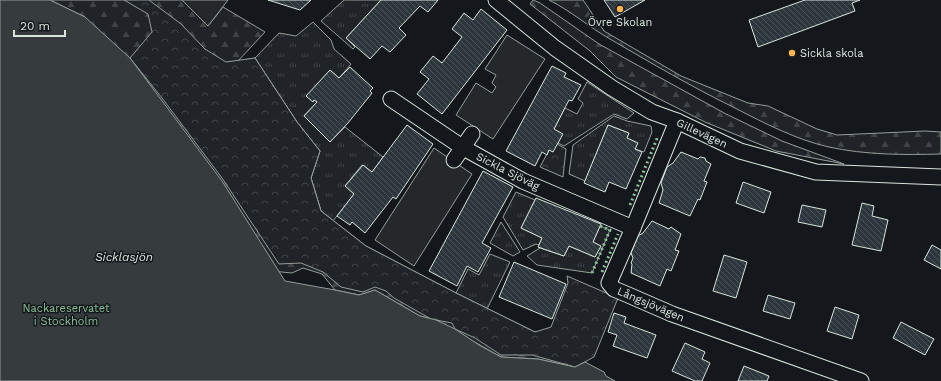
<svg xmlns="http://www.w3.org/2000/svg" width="941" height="381" viewBox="0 0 941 381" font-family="'Work Sans',sans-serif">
  <defs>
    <pattern id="grass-tufts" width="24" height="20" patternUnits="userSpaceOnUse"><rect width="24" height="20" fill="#202428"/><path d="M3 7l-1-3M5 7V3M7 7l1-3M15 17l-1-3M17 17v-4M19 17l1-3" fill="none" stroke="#404447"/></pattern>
    <pattern id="forest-firs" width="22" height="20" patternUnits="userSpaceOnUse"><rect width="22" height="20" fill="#202428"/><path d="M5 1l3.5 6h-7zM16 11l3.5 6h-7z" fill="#404447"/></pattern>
    <pattern id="park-crowns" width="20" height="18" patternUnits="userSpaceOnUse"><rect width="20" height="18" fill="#202428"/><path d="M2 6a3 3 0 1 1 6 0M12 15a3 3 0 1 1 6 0" fill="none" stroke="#404447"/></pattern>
    <pattern id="building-back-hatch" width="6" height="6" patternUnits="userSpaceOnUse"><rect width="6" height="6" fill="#2c363c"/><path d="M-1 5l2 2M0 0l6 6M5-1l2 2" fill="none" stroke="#4a5358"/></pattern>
  </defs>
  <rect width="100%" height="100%" fill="#14181c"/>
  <g fill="url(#grass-tufts)" stroke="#939e99">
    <polygon points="344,0 381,0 346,38 355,47 353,49 321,21"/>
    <polygon points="313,22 331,40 334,49 351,64 339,78 330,70 307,96 312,101 314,100 317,102 304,116 330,142 345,127 383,157 372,172 362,165 345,186 354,194 333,221 321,211 311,178 320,151 297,122 255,58 279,33 296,36"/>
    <polygon points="587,82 634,113 627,119 614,114 564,146 558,143 554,129 565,108 577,114 583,103 578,99"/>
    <polygon points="614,116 627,121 651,126 652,132 644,152 635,149 637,143 627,138 629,133 608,125 585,181 569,174 573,145"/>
    <polygon points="516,192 535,200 521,228 542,238 539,245 536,244 523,250 503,217"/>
    <polygon points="501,222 520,252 513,256 490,243"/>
    <polygon points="600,226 610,230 592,273 537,265 527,256 540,248 564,256 569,246 595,257 600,246 593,242"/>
    <polygon points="490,254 510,262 487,309 456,293 468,269 479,275"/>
  </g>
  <g fill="url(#forest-firs)" stroke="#939e99">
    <polygon points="50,0 182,0 208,26 223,7 265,32 238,61 255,58 297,122 320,151 311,178 321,211 366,246 456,293 535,332 561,329 583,361 569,366 538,359 501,357 436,320 420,316 375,290 359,295 335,290 322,274 303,268 292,273 271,271 85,17"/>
    <polygon points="533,0 540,3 599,44 726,114 782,141 844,164 776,151 705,122 616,77 590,51 530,4"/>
    <path d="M 549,0 L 583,0 L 604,31 L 681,76 L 748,103 L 768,106 L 817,129 L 837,135 L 925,131 L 941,132 L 941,154 C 905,155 865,155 829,147 C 797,140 764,123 735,108 C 692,87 651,63 610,39 C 589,27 571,11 549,0 Z"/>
  </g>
  <g fill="url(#park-crowns)" stroke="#939e99">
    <polygon points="124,0 149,0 181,24 205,49 226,62 255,58 297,122 320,151 311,178 321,211 366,246 456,293 535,332 551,327 568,283 567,276 618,298 594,357 575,367 532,355 501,355 475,338 455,329 452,323 431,319 394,298 386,291 375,287 363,292 341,287 323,272 301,263 279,264 222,178 162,98 130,58 152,32 148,14"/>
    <polygon points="557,144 566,149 563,177 540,167 549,150"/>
  </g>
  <g fill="#24282b" stroke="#939e99">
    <polygon points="182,0 228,0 208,26"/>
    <polygon points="507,35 545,59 493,139 456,115 476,83 492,93 496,87 492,83 496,75 485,69"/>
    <polygon points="434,148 472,174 414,266 375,240"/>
  </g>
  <polygon fill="#363b3e" stroke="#939e99" points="0,0 50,0 85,17 130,58 222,181 285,281 335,290 359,295 375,290 420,316 436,320 455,329 479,345 501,357 538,359 575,367 585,362 604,372 606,376 615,381 0,381"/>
  <g fill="url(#building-back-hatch)" stroke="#d8e6dc">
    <polygon points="268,0 311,0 300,10"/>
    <polygon points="381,0 438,0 428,12 420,6 399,28 406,35 390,52 382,46 370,59 346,38"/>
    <polygon points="604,0 645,0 615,17"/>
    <polygon points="805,0 860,0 852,3 855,11 758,47 749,20"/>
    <polygon points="481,9 507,30 442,114 417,94 429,79 420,72 433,56 442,63 462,37 452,29 464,13 473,20"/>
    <polygon points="552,66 566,73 564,77 581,85 572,101 569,100 554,129 563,134 553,152 549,150 547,155 542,152 535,166 506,151"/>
    <polygon points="350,67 373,88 370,91 372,93 348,123 330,142 304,116 317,102 314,100 313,102 306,96 330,70 339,78"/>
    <polygon points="407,125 433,144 396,199 393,197 365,233 352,222 350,225 337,216 354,194 345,186 363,165 372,172"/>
    <polygon points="608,125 629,133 627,138 638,143 635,149 642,152 626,189 609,182 605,192 584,183"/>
    <polygon points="681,152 698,159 700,157 705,158 706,161 711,164 704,181 707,182 700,200 698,199 690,216 659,203 663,190 661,183 667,167 673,163"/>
    <polygon points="483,171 513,187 482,243 491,248 478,272 467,266 457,286 429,271"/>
    <polygon points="743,182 771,192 764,213 736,203"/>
    <polygon points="536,198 601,224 593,242 601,246 595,257 569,246 564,256 538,247 542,238 521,228"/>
    <polygon points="862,203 874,206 872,216 888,220 881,251 852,245"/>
    <polygon points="802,205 826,210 822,227 798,222"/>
    <polygon points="652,221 669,229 671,227 681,234 675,250 679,251 671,271 667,269 660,286 631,273 632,264 631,263 633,258 631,253 638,236 643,233"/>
    <polygon points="932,245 941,250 941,269 924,260"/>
    <polygon points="724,255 747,262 736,298 713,291"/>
    <polygon points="514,262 566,284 552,319 499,297"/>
    <polygon points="768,295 795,303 790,319 763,311"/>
    <polygon points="835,307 859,315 852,339 827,331"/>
    <polygon points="614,313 626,317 624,323 656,335 647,358 613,346 617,335 608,332"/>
    <polygon points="901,322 934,339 925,355 893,338"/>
    <polygon points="685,343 705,352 702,359 710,363 702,381 695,381 672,371"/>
    <polygon points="744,366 769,376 767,381 738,381"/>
  </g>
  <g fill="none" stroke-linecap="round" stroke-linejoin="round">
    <defs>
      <g id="minor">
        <polyline points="496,0 555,48 612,88 652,112 677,121 740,151 816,172 941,177"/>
        <polyline points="391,99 462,147 523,181 633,228"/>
        <polyline points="677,121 633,228 609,283 614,289 626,294 672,314 861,381"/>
        <polyline points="454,160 472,134"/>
      </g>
    </defs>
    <use href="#minor" stroke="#d8e6dc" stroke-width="17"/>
    <use href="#minor" stroke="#14181c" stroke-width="15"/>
    <g stroke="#8ac095" stroke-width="3" stroke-dasharray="2 3" stroke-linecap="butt">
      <polyline points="630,205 658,136"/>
      <polyline points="602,272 618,234"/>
      <polyline points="592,273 610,230 600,226"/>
    </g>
  </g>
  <g fill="#ffb74d" stroke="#14181c" stroke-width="1.5">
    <circle cx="620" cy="9" r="4"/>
    <circle cx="792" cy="53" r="4"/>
  </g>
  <g text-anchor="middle" stroke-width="3" stroke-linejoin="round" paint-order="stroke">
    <g font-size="11" fill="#d8e6dc" stroke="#14181c">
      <text x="620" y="26">Övre Skolan</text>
      <text x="800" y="57" text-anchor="start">Sickla skola</text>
    </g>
    <g font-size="11" fill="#d8e6dc" stroke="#14181c">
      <text transform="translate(702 133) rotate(25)" y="4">Gillevägen</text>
      <text transform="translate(508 171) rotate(27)" y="4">Sickla Sjöväg</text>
      <text transform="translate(651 304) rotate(23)" y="4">Långsjövägen</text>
    </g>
    <g font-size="11" fill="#8ac095" stroke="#14181c">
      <text x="66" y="312">Nackareservatet<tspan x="66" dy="13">i Stockholm</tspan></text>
    </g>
    <g font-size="12" font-style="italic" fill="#d8e6dc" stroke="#14181c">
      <text x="124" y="261">Sicklasjön</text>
    </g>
  </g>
  <path d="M14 30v6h51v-6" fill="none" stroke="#d8e6dc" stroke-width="2"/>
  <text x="20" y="30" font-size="12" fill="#d8e6dc" stroke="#14181c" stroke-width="3" paint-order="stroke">20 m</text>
</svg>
